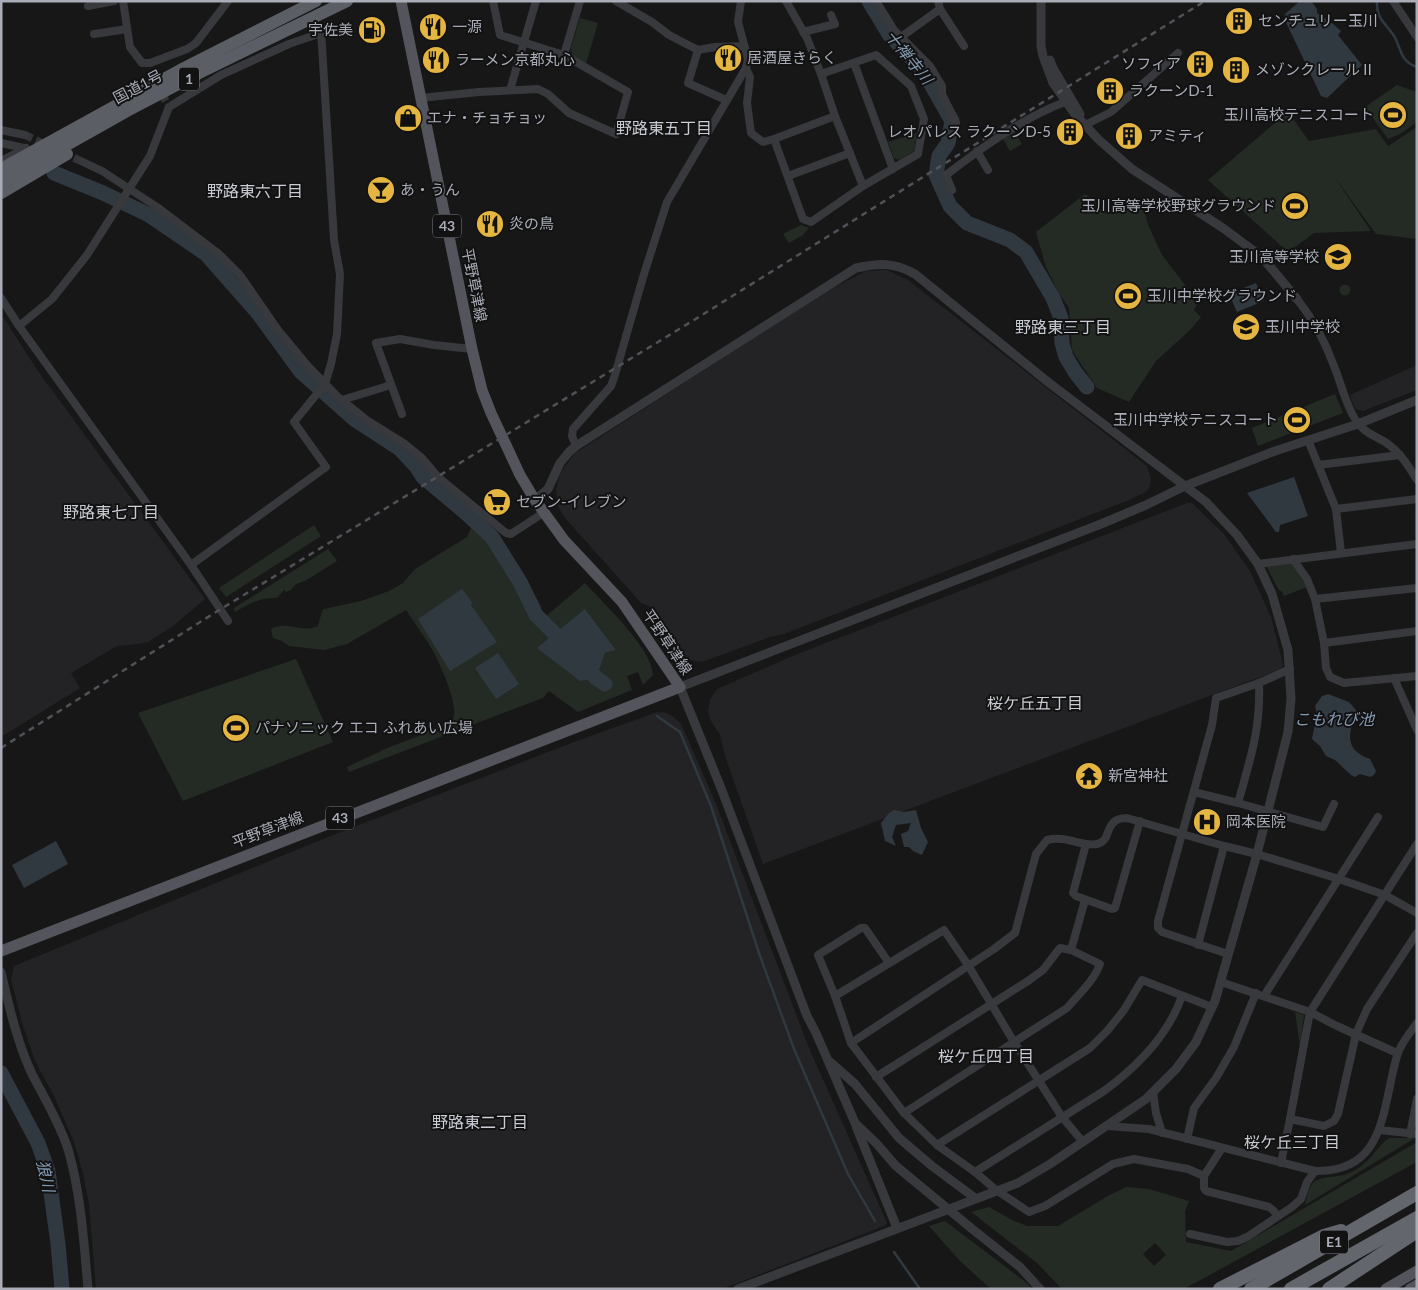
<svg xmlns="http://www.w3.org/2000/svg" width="1418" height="1290" viewBox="0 0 1418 1290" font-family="Lato,'Noto Sans JP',sans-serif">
  <rect width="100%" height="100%" fill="#171718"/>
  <g fill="#232325">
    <polygon points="887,270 908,280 1147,466 1151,478 1150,486 1146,492 1129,500 784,634 770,637 702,662 690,660 684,655 653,608 641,603 565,518 557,505 556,488 561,472 574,454 823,293 866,271"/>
    <polygon points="1,314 40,374 205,599 173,626 148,642 138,644 117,646 71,673 80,688 1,737"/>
    <polygon points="1417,365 1417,390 1363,411 1355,409 1350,395"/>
    <polygon points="1187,503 1192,503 1224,534 1250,571 1271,617 1283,665 1281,669 763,864 727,762 720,735 711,721 708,711 710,699 717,689 795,655"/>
    <polygon points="657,712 667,713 674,717 681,724 687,737 716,804 809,1048 887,1223 884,1226 722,1289 96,1289 89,1204 83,1174 74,1142 54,1096 35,1061 23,1026 11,979 14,966 323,839 574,742"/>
  </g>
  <g fill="#232b24" fill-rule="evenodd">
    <polygon points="580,18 598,23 586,64 572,56 571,48"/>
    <polygon points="1397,85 1417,92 1417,122 1400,134 1388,139 1365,107"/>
    <polygon points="1288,112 1309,141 1376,129 1388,146 1417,127 1417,239 1376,234 1333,175 1371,231 1314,233 1288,252 1208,180"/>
    <polygon points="1014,131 1022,144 1010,151 1003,139"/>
    <polygon points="917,133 914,151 899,160 894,158 888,142"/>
    <polygon points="1085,194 1107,208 1121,200 1143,208 1149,227 1162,255 1198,302 1194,310 1201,317 1190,330 1156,361 1129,402 1097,388 1072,350 1069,308 1057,290 1046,267 1036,232"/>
    <polygon points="801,225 809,228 803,235 789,243 783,234"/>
    <circle cx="1345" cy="290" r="5.5"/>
    <polygon points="1335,394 1343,413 1258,446 1252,428"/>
    <polygon points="314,525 321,536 226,597 219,588"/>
    <path d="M 476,526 L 487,535 L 518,584 L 527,579 L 541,607 L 538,612 L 544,618 L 585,583 C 603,603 653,649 653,675 L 643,685 L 638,672 L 627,676 L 632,690 L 578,712 L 549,691 L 543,698 L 349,772 L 347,767 L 387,748 L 419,736 L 420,734 L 453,720 C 459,705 441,667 434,653 C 426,638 415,624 406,610 L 347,644 L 324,650 L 289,646 L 282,641 L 273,638 L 271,629 C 288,620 300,634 318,626 L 322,611 L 324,609 L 361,601 L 389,591 L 403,583 L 415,569 L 467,537 L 471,528 ZM 585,609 L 616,650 L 605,653 Z"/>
    <path d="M 328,549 L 337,561 L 305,581 L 296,584 L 291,590 L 286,592 L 284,590 L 277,598 C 261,597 248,604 235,612 L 234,608 Z"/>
    <polygon points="1292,563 1307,587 1284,596 1282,592 1278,589 1267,567"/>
    <polygon points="296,659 333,742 183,801 138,713"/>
    <polygon points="1295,1012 1304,1015 1300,1046"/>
    <path d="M 1389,1138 L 1415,1138 L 1305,1205 C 1307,1197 1308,1186 1315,1181 C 1325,1175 1339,1178 1349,1173 C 1369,1165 1374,1149 1389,1138 Z"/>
    <path d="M 1417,1142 L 1417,1162 L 1184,1289 L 1062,1289 L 1037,1263 L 971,1212 L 989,1207 L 1012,1220 L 1027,1226 L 1058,1226 L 1106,1197 L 1126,1187 L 1149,1189 L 1189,1201 L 1185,1211 L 1186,1242 L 1231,1251 ZM 1155,1243 L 1166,1255 L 1154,1266 L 1143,1254 Z"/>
    <polygon points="945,1221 1027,1283 1032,1289 991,1289 960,1261 929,1226"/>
  </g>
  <g fill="#313940">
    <polygon points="1300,1 1311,1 1317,9 1317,13 1333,24 1341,31 1338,35 1362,65 1327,98 1321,96 1284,18 1285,14"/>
    <polygon points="1256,283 1264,301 1237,312 1229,294"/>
    <polygon points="1294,477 1308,516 1280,525 1279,532 1276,532 1247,493"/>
    <polygon points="462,589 472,602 471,605 497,642 450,671 418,619"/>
    <polygon points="585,609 616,650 605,653 596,678 580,681 537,648"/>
    <polygon points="498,653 519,684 496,699 475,668"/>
    <path d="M 1328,694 L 1349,702 L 1362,717 L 1361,720 L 1353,722 C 1346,741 1351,752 1370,759 L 1376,771 L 1374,775 L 1370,777 L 1360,774 L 1355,777 L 1351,775 L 1335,760 L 1326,756 L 1320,746 L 1312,739 L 1317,713 L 1315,706 L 1322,696 Z"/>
    <polygon points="894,810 904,812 916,810 921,828 928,842 922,855 913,851 909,847 904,847 901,834 908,831 911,823 896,825 892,837 896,846 885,841 881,823 889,813"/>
    <polygon points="56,841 68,864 24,888 12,865"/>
  </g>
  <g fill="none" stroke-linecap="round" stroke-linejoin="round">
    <g stroke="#313940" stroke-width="2.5">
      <path d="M 1377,1 C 1376,17 1383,21 1392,33 C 1402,46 1398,61 1417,67"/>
      <polyline points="657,716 680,732 711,806 760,956 794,1049 848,1174 875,1221"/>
      <polyline points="894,1252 920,1289"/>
    </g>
    <g stroke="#313940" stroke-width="15">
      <polyline points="869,1 889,34 923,70 952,121 948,143 939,156 936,175 950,206 967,223 1010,240 1026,252 1053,298 1061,318 1062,343 1066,357 1075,372 1087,387"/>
      <polyline points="54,173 103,193 149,215 206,254 258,313 301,372 354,419 400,449 416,466 423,477 466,513 492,537 520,582 536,615 578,657 596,678 605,684"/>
      <polyline points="1,1073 38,1143 48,1171 58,1244 62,1289"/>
    </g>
    <g stroke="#343538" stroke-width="8" stroke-dasharray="8 4" stroke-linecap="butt">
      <polyline points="152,72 167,104"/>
      <polyline points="25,135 46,145"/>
      <polyline points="63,153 83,162"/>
    </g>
    <g stroke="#38393d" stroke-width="8">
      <polyline points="123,1 130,47 142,63 150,63 187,49 196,43 228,1"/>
      <polyline points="493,1 500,35 564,55"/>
      <polyline points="616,1 652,22 669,35 698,50 715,47 744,46"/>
      <polyline points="786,1 807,38 821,74 835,116 863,186"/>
      <polyline points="876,1 894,30 930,66 942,86 942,94 956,123 955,133"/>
      <polyline points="938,1 940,9 964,46"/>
      <polyline points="1393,1 1417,37"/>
      <polyline points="88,6 114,1"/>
      <polyline points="803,32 835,24 831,15"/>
      <polyline points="94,34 127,29"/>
      <polyline points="901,37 940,9"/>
      <polyline points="698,50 688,83 726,100"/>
      <polyline points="854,63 893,169"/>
      <polyline points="746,68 750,77 747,103 751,133 763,142 774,139 803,219 811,222 863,186 918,154 924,119 911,86 876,55 821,74"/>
      <polyline points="510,90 536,1"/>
      <polyline points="420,98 479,92 538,89 548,94 569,113 616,134 628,92 564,55 580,1"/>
      <polyline points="1085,125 1111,112 1178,53"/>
      <polyline points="1,130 25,135"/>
      <polyline points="774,139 835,116"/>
      <polyline points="1,143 24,148"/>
      <polyline points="977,151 988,170"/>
      <polyline points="1,161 26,148"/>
      <polyline points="83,162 102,171 157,207 219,254 240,275 278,330 308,366 337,396 368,421 405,444 422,458 438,477 506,533 511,534 543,513"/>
      <polyline points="788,176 850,153"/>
      <path d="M 952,190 L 946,175 C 980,149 1024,117 1065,102"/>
      <polyline points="1,298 19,326 191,565 228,621"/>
      <path d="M 1297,299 C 1313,319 1325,341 1334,366 C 1341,383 1345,403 1355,419 C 1364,433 1372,434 1385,442 C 1399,451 1408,465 1417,480"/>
      <polyline points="19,326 52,299 87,255 150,156 169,107 221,75 289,44 321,33"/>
      <polyline points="342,400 391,385"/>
      <polyline points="402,414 376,343 400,339 434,345 472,349"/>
      <polyline points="1308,440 1336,509 1341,553"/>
      <polyline points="576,446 572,436 573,429 611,386 614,378 644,274 667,202 746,68 748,59 738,22 741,1"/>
      <polyline points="1318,465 1400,455"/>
      <polyline points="1336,509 1417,499"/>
      <polyline points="1293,559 1307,579 1315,599 1324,643 1326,668 1330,677 1344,683 1417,676"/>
      <polyline points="1258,564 1417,544"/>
      <polyline points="191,565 326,467 294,422 325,384 331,364 337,334 340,274 334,240 321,30"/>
      <polyline points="1315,599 1417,588"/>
      <polyline points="1324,643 1417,631"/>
      <polyline points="1394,678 1417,730"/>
      <path d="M 1259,683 C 1261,728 1250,760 1238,803 L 1323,827 L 1334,804"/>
      <polyline points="1194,792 1238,803"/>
      <polyline points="1086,844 1073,893 1076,896 1112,909 1115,908 1140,821"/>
      <polyline points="1198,945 1224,846"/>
      <polyline points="1071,950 1085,900"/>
      <polyline points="1228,954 1162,932 1158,928 1158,921 1212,725 1216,698 1259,683 1290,669"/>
      <polyline points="889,963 865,928 861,928 818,955 835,996 851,1043 904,1113 937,1145 975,1172 996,1190 1029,1212 1045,1206 1113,1164 1134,1159 1188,1169 1204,1176"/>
      <polyline points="1221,982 1310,1012 1337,1026 1397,1053"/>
      <polyline points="835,996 944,930 968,965 1014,1042 1062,1117 1083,1142"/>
      <polyline points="1264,996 1378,817"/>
      <path d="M 851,1043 L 994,949 L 1015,933 L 1036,854 L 1047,840 C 1067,835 1081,847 1097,844 C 1109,841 1106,830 1113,823 C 1116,819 1123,818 1127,818 L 1224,846 L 1257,854 L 1339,879 L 1385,895 L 1417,913"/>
      <path d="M 876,1077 L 1028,981 L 1043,970 L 1060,948 L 1071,950 L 1100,964 C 1094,981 1078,995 1067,1008 L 904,1113"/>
      <polyline points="1153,1092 1156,1113 1162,1133"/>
      <polyline points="1290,1119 1310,1012 1417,844"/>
      <path d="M 1107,1126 L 1149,1129 L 1315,1171 C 1387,1173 1382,1106 1397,1056 C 1400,1044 1410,1033 1417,1023"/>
      <polyline points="1379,1130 1417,1134"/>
      <polyline points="1410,1134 1417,1099"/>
      <polyline points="1187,1139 1194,1108 1216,1078 1234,1047 1256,993"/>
      <polyline points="937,1145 1090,1048 1108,1030 1124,1010 1142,980 1212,1007"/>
      <polyline points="1222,1148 1204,1176 1204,1188 1206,1191 1269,1207 1274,1211 1277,1216"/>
      <polyline points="1281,1163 1290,1119 1324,1126 1334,1121 1338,1114 1356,1034 1367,1009 1417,933"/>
      <path d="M 975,1172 L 1104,1091 C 1138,1066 1168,1036 1182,996"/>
      <polyline points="1190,1234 1227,1242 1238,1241 1247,1237 1292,1207 1301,1199 1307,1182 1315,1171"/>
    </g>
    <g stroke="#38393d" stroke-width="9">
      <polyline points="1041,1 1041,46 1043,56 1053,83 1074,113 1098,139 1132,169 1223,228 1262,257 1297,299"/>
      <polyline points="1050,60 1053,68 1080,114"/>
      <path d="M 535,500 L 548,489 L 560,463 L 569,452 L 576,446 L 856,268 C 879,263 894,262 915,274 L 1048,382 L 1206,502 L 1237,535 L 1258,564 L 1272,594 L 1288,650 L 1291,699 L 1288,732 L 1257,854 L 1215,1001 L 1196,1042 L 1176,1069 L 1146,1099 L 1050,1164 L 1018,1183 L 738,1289"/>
      <path d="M 1,972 C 9,1006 17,1042 32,1074 C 45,1099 59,1122 68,1149 C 81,1194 84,1243 88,1289"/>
      <polyline points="830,1062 855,1084 899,1138 932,1166 975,1198"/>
      <polyline points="856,1126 897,1228"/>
      <polyline points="925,1190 896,1166 876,1143 855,1123 816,1033 807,1016 721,788 680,687 1101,524 1146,505 1185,486 1275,451 1358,424 1417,400"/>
      <polyline points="971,1228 1020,1267 1040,1289"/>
    </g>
    <g stroke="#54555c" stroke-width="11">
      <polyline points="1,951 680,687 622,602 564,540 535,500 520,475 491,413 482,390 472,349 401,1"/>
      <polyline points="1386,1289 1417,1271"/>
      <polyline points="1410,1289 1417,1285"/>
    </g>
    <g stroke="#5c5e65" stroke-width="12">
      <polyline points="1,169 184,68 316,1"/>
      <polyline points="1,182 127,111 207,69 347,1"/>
      <polyline points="1,193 67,154"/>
    </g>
    <g stroke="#64666e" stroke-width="14">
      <polyline points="1220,1289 1324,1236 1341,1231"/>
      <polyline points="1251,1289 1417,1193"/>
      <polyline points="1291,1289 1417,1218"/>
      <polyline points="1329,1289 1417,1231"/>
    </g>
    <polyline stroke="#515258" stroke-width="2.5" stroke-dasharray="6 5" stroke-linecap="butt" points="1,748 216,612 694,320 1205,1"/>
    <polyline stroke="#38393d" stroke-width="9" points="925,1190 971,1228"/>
  </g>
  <defs>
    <symbol id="building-disc" viewBox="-11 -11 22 22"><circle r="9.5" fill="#e5b542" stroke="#121213"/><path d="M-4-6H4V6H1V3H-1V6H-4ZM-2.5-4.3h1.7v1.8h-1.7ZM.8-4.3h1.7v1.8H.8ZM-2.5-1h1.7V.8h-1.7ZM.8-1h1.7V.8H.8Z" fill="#111"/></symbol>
    <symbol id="restaurant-disc" viewBox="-11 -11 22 22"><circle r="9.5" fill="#e5b542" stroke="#121213"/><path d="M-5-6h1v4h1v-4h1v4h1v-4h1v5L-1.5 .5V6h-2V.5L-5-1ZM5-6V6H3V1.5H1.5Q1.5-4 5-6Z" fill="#111"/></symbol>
    <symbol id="fuel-disc" viewBox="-11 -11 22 22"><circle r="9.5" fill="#e5b542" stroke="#121213"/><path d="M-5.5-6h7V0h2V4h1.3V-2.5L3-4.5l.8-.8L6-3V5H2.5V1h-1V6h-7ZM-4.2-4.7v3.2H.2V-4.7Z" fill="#111"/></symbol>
    <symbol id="stadium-disc" viewBox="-11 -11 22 22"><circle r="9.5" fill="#e5b542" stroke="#121213"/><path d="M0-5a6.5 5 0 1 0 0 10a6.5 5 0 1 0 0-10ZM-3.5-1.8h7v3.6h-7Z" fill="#111"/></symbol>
    <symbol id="shop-disc" viewBox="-11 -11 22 22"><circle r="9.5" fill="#e5b542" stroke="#121213"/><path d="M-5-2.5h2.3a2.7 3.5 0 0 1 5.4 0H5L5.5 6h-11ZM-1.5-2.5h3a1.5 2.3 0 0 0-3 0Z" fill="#111"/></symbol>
    <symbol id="bar-disc" viewBox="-11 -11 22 22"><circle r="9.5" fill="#e5b542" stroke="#121213"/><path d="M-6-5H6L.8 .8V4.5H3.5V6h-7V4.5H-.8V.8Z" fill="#111"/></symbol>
    <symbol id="school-disc" viewBox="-11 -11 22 22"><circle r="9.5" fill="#e5b542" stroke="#121213"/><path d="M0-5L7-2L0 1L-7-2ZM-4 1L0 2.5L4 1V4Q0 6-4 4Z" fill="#111"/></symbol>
    <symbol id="supermarket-disc" viewBox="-11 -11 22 22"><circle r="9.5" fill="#e5b542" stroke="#121213"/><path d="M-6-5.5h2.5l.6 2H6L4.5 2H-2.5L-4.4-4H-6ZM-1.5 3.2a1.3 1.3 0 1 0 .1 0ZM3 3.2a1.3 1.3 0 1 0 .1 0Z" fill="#111"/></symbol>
    <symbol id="temple-disc" viewBox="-11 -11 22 22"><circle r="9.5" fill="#e5b542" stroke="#121213"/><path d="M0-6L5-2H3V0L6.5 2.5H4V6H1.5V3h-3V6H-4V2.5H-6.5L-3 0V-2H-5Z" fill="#111"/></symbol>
    <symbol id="hospital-disc" viewBox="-11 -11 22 22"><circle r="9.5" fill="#e5b542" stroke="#121213"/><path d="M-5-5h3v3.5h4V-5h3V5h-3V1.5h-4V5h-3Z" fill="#111"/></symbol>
  </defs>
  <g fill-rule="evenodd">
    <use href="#building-disc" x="1223" y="5" width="32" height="32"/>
    <use href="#restaurant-disc" x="417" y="11" width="32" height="32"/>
    <use href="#fuel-disc" x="356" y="14" width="32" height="32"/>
    <use href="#restaurant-disc" x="712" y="42" width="32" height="32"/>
    <use href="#restaurant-disc" x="420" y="44" width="32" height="32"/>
    <use href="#building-disc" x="1184" y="48" width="32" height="32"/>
    <use href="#building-disc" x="1220" y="54" width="32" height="32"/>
    <use href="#building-disc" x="1094" y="75" width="32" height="32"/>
    <use href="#stadium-disc" x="1377" y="99" width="32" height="32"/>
    <use href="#shop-disc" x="392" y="102" width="32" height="32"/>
    <use href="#building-disc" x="1054" y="116" width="32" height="32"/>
    <use href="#building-disc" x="1113" y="120" width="32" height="32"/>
    <use href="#bar-disc" x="365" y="174" width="32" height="32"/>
    <use href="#stadium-disc" x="1279" y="190" width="32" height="32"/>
    <use href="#restaurant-disc" x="474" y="208" width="32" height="32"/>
    <use href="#school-disc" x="1322" y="241" width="32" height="32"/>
    <use href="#stadium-disc" x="1112" y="280" width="32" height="32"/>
    <use href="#school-disc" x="1230" y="311" width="32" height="32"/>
    <use href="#stadium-disc" x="1281" y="404" width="32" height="32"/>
    <use href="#supermarket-disc" x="481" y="486" width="32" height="32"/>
    <use href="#stadium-disc" x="220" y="712" width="32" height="32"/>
    <use href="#temple-disc" x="1073" y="760" width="32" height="32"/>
    <use href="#hospital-disc" x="1191" y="806" width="32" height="32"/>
  </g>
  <g text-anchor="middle" stroke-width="4" stroke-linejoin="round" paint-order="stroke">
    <g fill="#121213" stroke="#7c7e86" stroke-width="1">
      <rect x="179" y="67.5" width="20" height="23" rx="4"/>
      <rect x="433" y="214.5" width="28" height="23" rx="4"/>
      <rect x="326" y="806.5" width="28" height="23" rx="4"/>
      <rect x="1320" y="1230.5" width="28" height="23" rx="4"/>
    </g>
    <g font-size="14" font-weight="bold" fill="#aaadb7">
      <text x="189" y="84">1</text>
      <text x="447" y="231">43</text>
      <text x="340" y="823">43</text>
      <text x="1334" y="1247">E1</text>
    </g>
    <g font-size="15" fill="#aaadb7" stroke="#121213" text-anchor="start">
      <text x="1258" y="26">センチュリー玉川</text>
      <text x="452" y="32">一源</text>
      <text x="353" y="35" text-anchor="end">宇佐美</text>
      <text x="747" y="63">居酒屋きらく</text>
      <text x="455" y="65">ラーメン京都丸心</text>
      <text x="1181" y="69" text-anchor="end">ソフィア</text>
      <text x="1255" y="75">メゾンクレールⅡ</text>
      <text x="1129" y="96">ラクーンD-1</text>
      <text x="1374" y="120" text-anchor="end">玉川高校テニスコート</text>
      <text x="427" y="123">エナ・チョチョッ</text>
      <text x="1051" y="137" text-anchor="end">レオパレス ラクーンD-5</text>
      <text x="1148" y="141">アミティ</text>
      <text x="400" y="195">あ・うん</text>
      <text x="1276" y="211" text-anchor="end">玉川高等学校野球グラウンド</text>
      <text x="509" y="229">炎の鳥</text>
      <text x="1319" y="262" text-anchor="end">玉川高等学校</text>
      <text x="1147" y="301">玉川中学校グラウンド</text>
      <text x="1265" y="332">玉川中学校</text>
      <text x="1278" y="425" text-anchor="end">玉川中学校テニスコート</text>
      <text x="516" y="507">セブン-イレブン</text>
      <text x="255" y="733">パナソニック エコ ふれあい広場</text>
      <text x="1108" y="781">新宮神社</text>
      <text x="1226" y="827">岡本医院</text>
    </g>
    <g font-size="15" fill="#aaadb7" stroke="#121213">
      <text transform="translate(138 87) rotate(-28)" y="5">国道1号</text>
      <text transform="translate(474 285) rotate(79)" y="5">平野草津線</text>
      <text transform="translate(667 642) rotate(56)" y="5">平野草津線</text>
      <text transform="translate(268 830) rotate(-21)" y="5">平野草津線</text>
    </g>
    <g font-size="16" font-style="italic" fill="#8399b0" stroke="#121213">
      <text transform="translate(909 57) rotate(51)" y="6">十禅寺川</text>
      <text x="1334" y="725">こもれび池</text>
      <text transform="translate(46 1176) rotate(78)" y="6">狼川</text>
    </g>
    <g font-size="16" fill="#caccd4" stroke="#121213">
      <text x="664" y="134">野路東五丁目</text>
      <text x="255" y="197">野路東六丁目</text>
      <text x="1063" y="333">野路東三丁目</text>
      <text x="111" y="518">野路東七丁目</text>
      <text x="1035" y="709">桜ケ丘五丁目</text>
      <text x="986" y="1062">桜ケ丘四丁目</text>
      <text x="480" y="1128">野路東二丁目</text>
      <text x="1292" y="1148">桜ケ丘三丁目</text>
    </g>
  </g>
  <rect width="1418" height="1290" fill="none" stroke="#aaadb7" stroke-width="5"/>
</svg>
